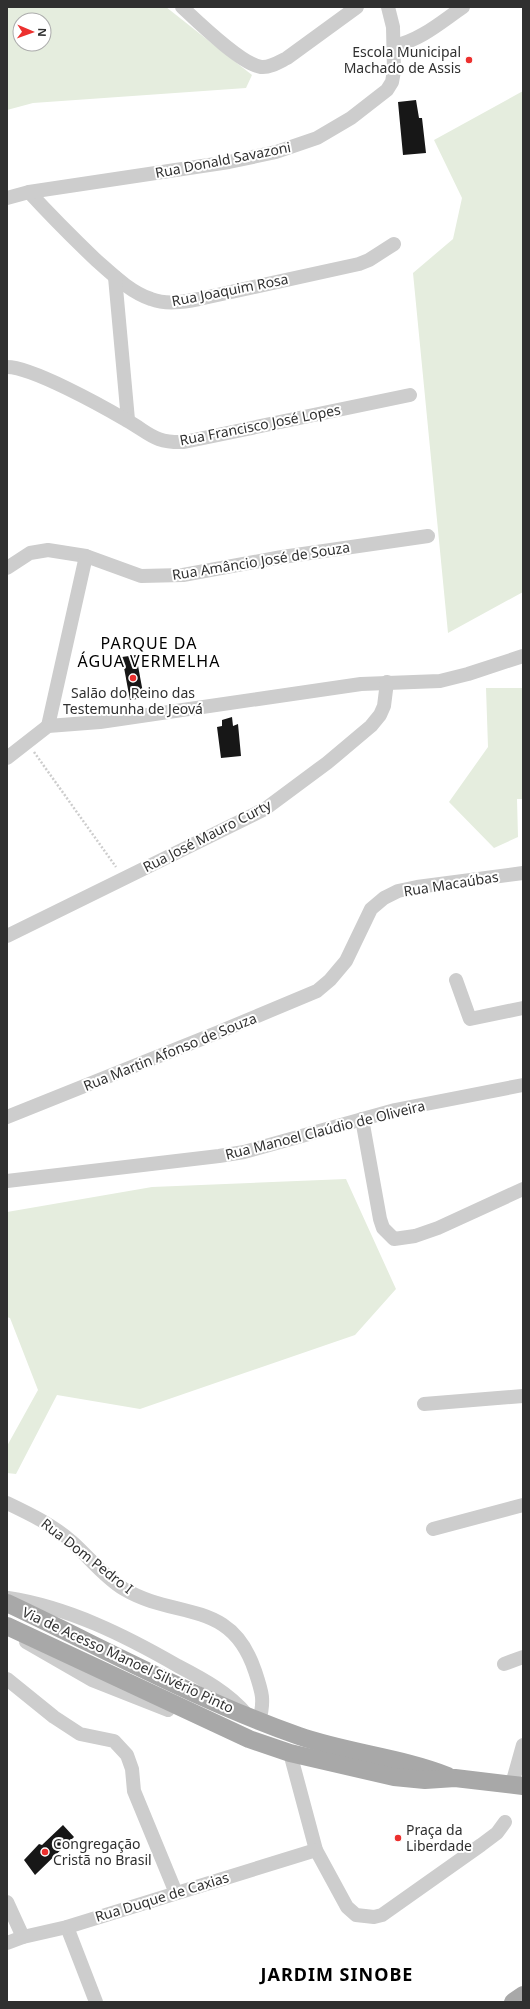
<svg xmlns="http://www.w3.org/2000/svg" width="530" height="2009" viewBox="0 0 530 2009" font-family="'Noto Sans',sans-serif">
  <rect width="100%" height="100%" fill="#fff"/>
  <g fill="#e5edde" fill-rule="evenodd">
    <path d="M 7,7 L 166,7 L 252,75 L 246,88 L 33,103 L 7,110 ZM 20,20 L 44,20 L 44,44 L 20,44 Z"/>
    <polygon points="523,91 523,592 448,633 413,273 453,239 462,198 434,140"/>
    <polygon points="486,688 523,688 523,799 517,799 518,837 494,848 449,802 488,747"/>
    <polygon points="346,1179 396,1289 355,1335 140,1409 57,1395 16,1474 7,1473 7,1446 38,1390 10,1318 7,1317 7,1212 152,1187"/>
  </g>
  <g fill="#171717">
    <polygon points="416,100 419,118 422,118 426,153 403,155 398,102"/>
    <polygon points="136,655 144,698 130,700 122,657"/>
    <polygon points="232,717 233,726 238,724 241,756 221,758 217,727 222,726 222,720"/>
    <polygon points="63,1825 74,1837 35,1875 24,1860 39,1844 42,1845"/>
  </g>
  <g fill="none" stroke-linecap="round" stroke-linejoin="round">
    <polyline stroke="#cdcdcd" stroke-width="2.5" stroke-dasharray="2 2" stroke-linecap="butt" points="34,752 116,867"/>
    <g stroke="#cdcdcd" stroke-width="14">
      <path d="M 182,7 C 197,21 241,64 261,67 C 270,68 279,62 287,58 L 357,7"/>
      <path d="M 394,46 C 421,40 441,22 463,7"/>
      <path d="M 29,192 C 51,216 73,238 96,260 C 112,274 130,292 151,299 C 167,305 183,302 199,299 L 359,264 L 369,260 L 394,244"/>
      <polyline points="7,198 29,192 229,162 276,152 317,138 351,118 387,90 392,82 394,71 393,27 388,7"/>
      <polyline points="115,277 128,420"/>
      <path d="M 7,367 C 32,367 102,406 126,420 C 150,433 153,443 184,442 L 410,395"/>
      <polyline points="7,568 30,553 48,550 86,556 141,576 183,575 282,557 428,536"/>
      <polyline points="48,726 86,556"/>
      <polyline points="7,758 48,726 100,722 361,684 440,681 468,674 523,656"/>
      <polyline points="7,936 265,809 327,763 371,726 380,715 384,706 387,682"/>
      <polyline points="456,980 470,1019 523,1008"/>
      <polyline points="7,1117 219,1032 317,991 330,980 346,961 371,909 384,898 398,891 417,887 523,873"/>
      <polyline points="362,1119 380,1219 383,1228 394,1239 415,1236 438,1228 523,1189"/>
      <polyline points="7,1181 219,1156 244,1152 395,1110 523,1085"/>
      <polyline points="424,1404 523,1396"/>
      <path d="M 7,1503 C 30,1514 53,1525 72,1542 C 89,1557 104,1577 124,1589 C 176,1620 231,1598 255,1671 C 262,1692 265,1700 259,1721"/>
      <polyline points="433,1529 523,1505"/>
      <path d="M 8,1598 C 68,1607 126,1636 178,1666 C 203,1679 229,1693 247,1715"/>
      <polyline points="26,1642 92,1680 168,1710"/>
      <polyline points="504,1664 523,1657"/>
      <polyline points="7,1679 54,1717 80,1734 114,1741 127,1755 132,1769 134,1791 176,1893"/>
      <polyline points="290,1753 316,1850 347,1907 356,1915 374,1917 382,1915 481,1845 497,1833 505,1822"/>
      <polyline points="512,1784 523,1745"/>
      <polyline points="7,1902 23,1937"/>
      <polyline points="67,1927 96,2002"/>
      <polyline points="7,1943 23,1937 67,1927 316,1850"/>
    </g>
    <g stroke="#a8a8a8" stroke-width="18">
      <path d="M 7,1603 C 103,1648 199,1701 299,1736 C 348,1753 400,1757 448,1776"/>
      <polyline points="7,1626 249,1739 290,1753 394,1777 425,1780 455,1778 523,1786"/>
      <polyline points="513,2002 523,1995"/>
    </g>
  </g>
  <g fill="#ec302e" stroke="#fff" stroke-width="1.5">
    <circle cx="469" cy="60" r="4"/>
    <circle cx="133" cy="678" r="4"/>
    <circle cx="398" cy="1838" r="4"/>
    <circle cx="45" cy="1852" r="4"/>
  </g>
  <g text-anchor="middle" stroke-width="4" stroke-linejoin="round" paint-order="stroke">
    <g font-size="14" fill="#303030" stroke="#fff" text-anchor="start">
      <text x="461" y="57" text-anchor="end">Escola Municipal<tspan x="461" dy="16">Machado de Assis</tspan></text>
      <text x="133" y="698" text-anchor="middle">Salão do Reino das<tspan x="133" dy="16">Testemunha de Jeová</tspan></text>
      <text x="406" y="1835">Praça da<tspan x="406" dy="16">Liberdade</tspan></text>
      <text x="53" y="1849">Congregação<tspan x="53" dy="16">Cristã no Brasil</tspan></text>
    </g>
    <g font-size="14" fill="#303030" stroke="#fff">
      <text transform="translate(223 160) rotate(-11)" y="5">Rua Donald Savazoni</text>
      <text transform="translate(230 290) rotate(-11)" y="5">Rua Joaquim Rosa</text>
      <text transform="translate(260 425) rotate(-11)" y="5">Rua Francisco José Lopes</text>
      <text transform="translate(261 561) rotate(-9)" y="5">Rua Amâncio José de Souza</text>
      <text transform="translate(207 836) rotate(-27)" y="5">Rua José Mauro Curty</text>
      <text transform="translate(451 884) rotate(-9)" y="5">Rua Macaúbas</text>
      <text transform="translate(170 1052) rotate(-22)" y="5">Rua Martin Afonso de Souza</text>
      <text transform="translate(325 1130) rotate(-14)" y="5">Rua Manoel Claúdio de Oliveira</text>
      <text transform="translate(87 1556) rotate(38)" y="5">Rua Dom Pedro I</text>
      <text transform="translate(128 1660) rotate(25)" y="5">Via de Acesso Manoel Silvério Pinto</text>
      <text transform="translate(162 1897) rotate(-17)" y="5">Rua Duque de Caxias</text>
    </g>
    <g font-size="16" letter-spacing="1" fill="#000" stroke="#fff">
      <text x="149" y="649">PARQUE DA<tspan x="149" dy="18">ÁGUA VERMELHA</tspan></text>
    </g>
    <g font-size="18" font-weight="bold" letter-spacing="1" fill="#000" stroke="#fff">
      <text x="337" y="1981">JARDIM SINOBE</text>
    </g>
  </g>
  <rect width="530" height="2009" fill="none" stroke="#303030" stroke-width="16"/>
  <g transform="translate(32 32) rotate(92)"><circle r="19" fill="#ffffff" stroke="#acacac"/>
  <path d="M0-3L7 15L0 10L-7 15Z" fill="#ec302e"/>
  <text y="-6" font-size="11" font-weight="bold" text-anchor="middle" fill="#303030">N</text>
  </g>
</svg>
